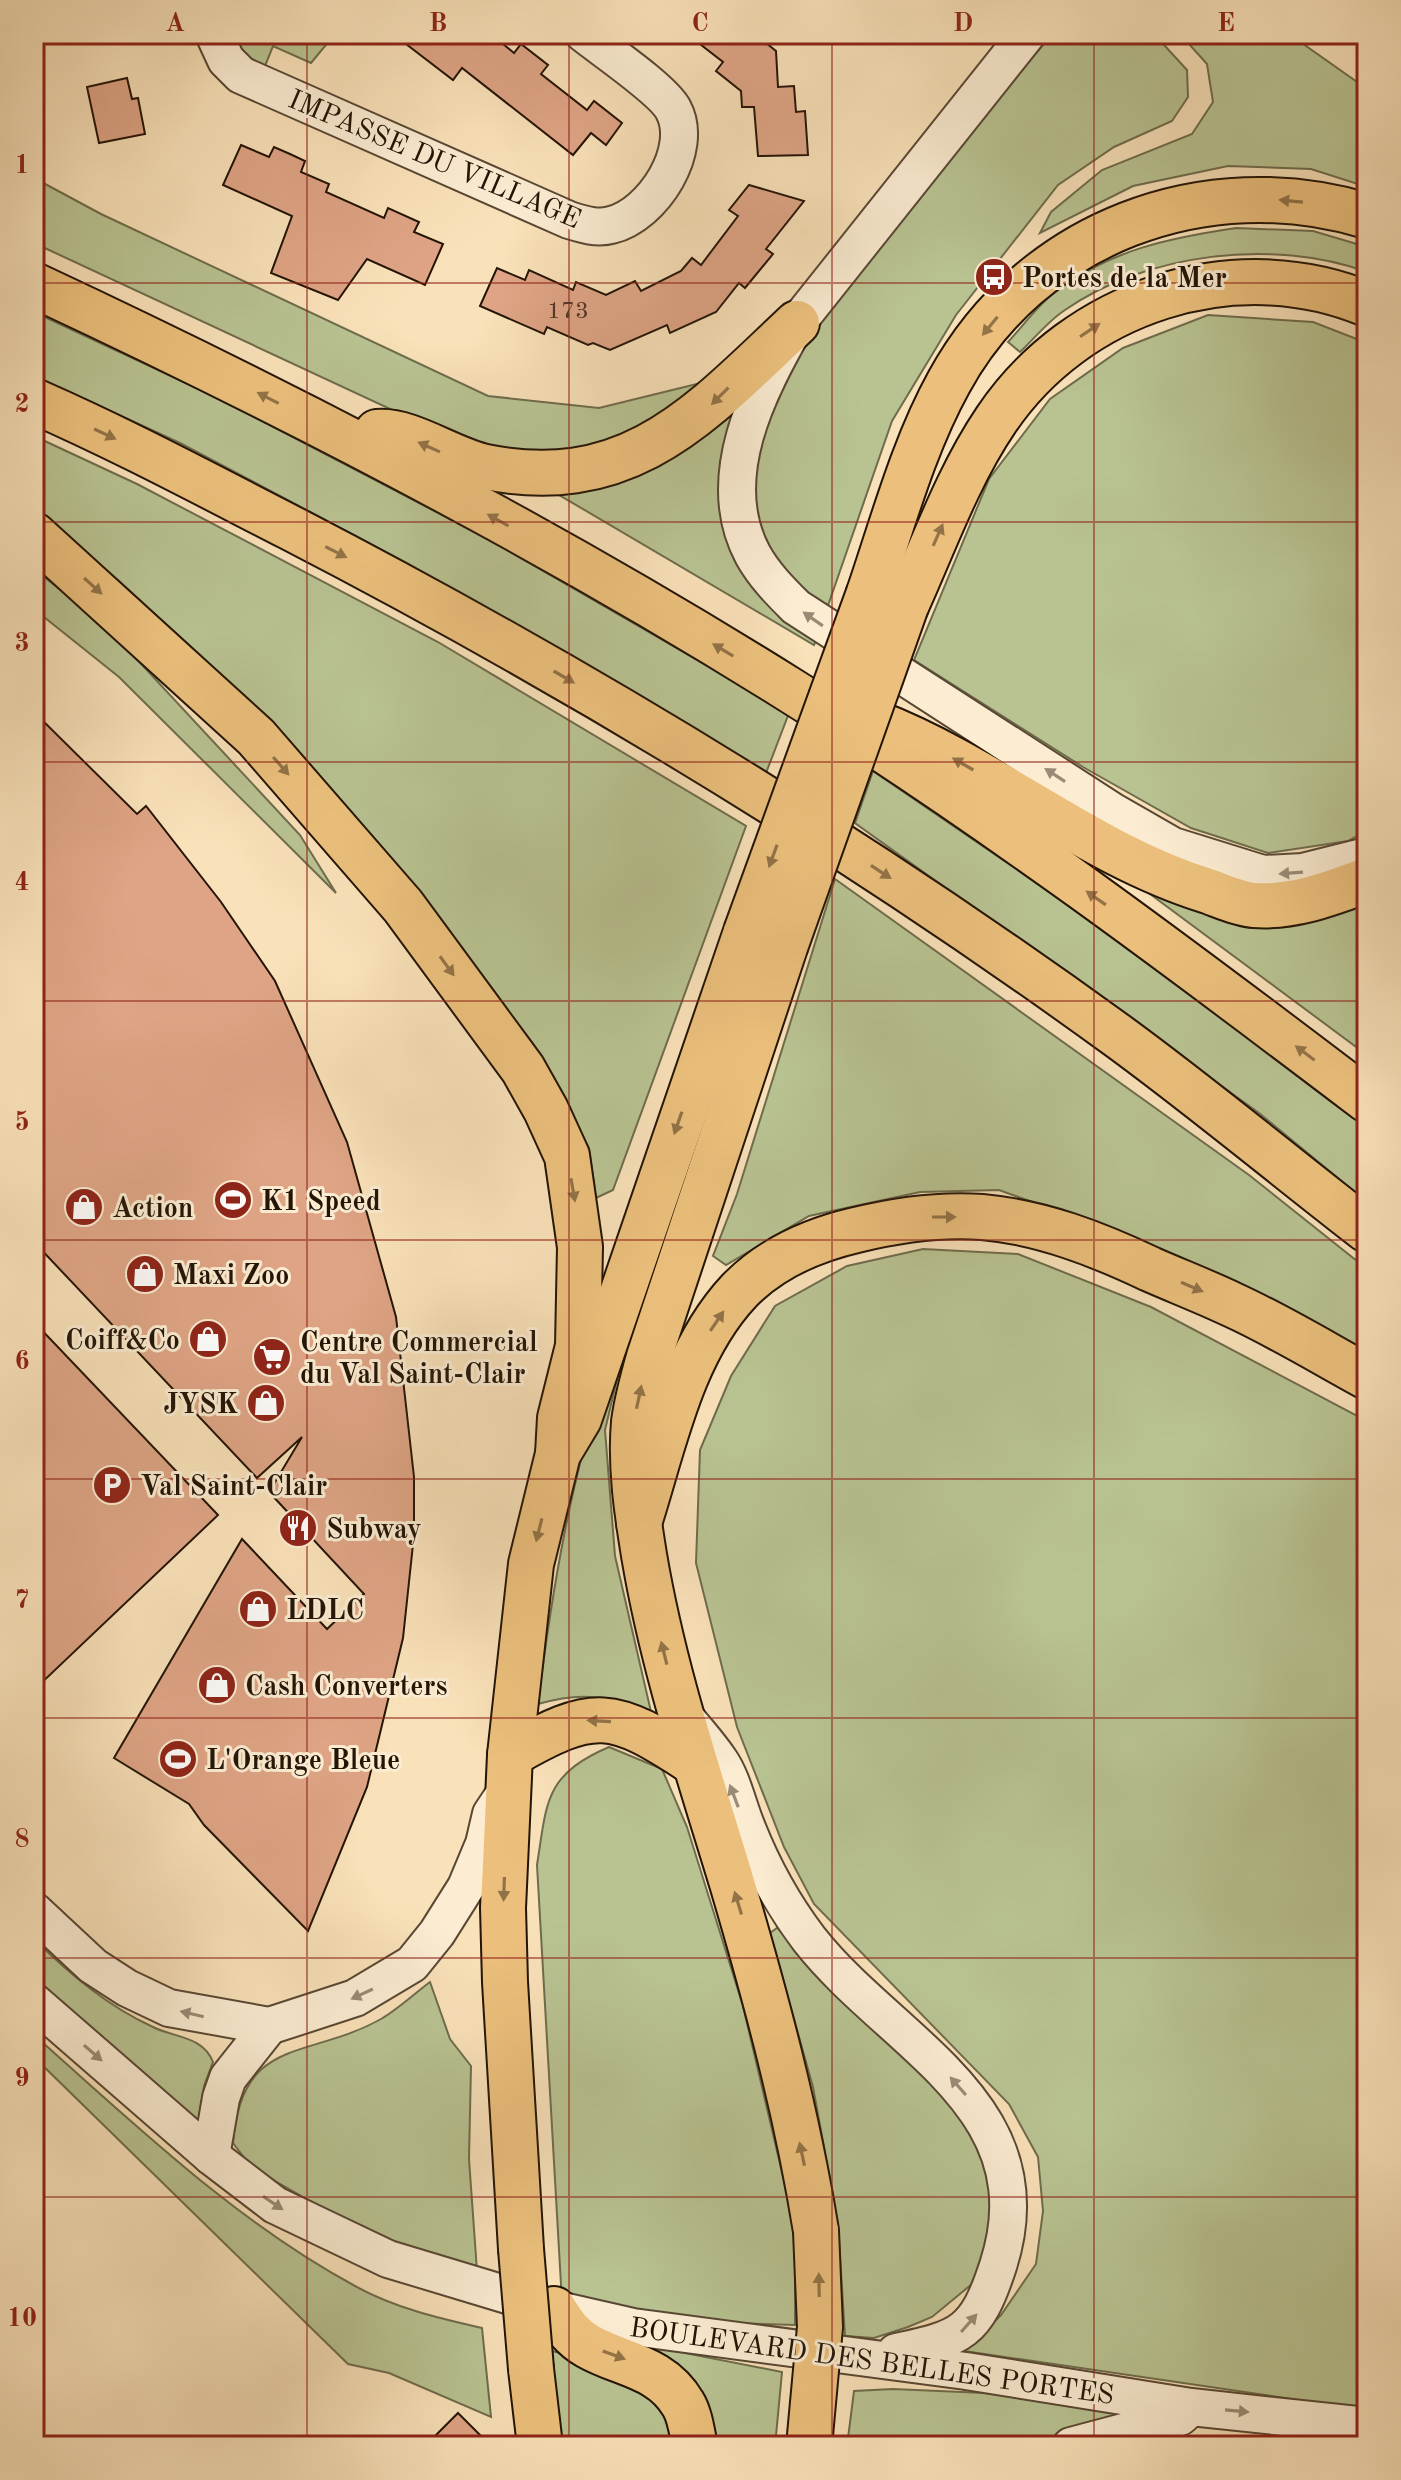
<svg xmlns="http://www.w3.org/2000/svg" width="1401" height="2480" viewBox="0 0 1401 2480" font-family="'Old Standard TT',serif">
  <rect width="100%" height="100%" fill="#f9e1b9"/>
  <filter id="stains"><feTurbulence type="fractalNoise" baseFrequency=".0025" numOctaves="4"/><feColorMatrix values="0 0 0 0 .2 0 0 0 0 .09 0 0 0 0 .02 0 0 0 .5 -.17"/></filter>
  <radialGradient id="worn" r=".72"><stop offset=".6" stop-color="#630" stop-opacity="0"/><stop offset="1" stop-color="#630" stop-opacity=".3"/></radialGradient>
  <g fill="#b9c392" stroke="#6e6c4c" stroke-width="2">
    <polygon points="233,34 335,34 311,63 273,46 265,66 246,56"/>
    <polygon points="1052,34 1154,34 1187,70 1188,97 1172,121 1114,147 1058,185 956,315 892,421 824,617 751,532 747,466 810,324"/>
    <polygon points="1180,34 1289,34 1367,89 1367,187 1311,169 1228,166 1133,186 1040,233 1051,212 1102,170 1192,134 1213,102 1207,64"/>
    <polygon points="34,178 101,214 488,396 599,408 709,381 618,442 554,456 476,449 34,243"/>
    <path d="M 1236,228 L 1313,231 L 1367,247 L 1367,272 C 1273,238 1147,253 1065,310 C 1048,321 1034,339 1020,352 L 1008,342 C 1023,326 1037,306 1054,293 C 1109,250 1169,238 1236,228 Z"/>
    <polygon points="34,312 218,398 488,539 789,713 766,773 403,561 180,443 34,376"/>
    <polygon points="1208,315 1313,322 1367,343 1367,830 1348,841 1268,853 1191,828 1083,767 914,660 989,479 1050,399 1123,348"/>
    <polygon points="739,405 726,511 818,635 814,645 554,492"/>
    <polygon points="34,436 137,484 438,642 746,826 613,1190 596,1198 589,1148 534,1045 400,870 253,705 119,581 34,510"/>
    <polygon points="34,569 105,625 300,835 336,893 119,677 34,609"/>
    <polygon points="873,771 1241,1023 1367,1124 1367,1202 1259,1113 855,823"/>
    <polygon points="835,879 1249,1175 1367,1269 1367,1355 1137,1240 999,1190 920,1192 809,1216 726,1265 713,1256 737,1194"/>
    <polygon points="1159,890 1367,901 1367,1055 1150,894"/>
    <path d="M 668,1227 L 618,1375 L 605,1430 L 615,1556 L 652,1716 C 605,1697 588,1690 538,1704 C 552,1590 571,1476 608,1368 C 624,1320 648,1274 668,1227 Z"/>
    <polygon points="923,1249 1018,1254 1151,1307 1367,1421 1367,2410 964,2351 1001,2315 1036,2264 1043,2211 1038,2157 1009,2104 814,1904 784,1847 737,1727 696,1563 700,1450 731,1376 775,1306 847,1266"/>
    <path d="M 609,1747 L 662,1769 L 687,1827 L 743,2006 L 795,2228 L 795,2325 L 640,2320 L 562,2302 L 537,1865 C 547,1802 544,1775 609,1747 Z"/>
    <polygon points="777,1928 795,1940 972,2122 994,2172 997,2225 972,2284 932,2317 908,2327 874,2338 845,2336 838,2224 813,2087 770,1933"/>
    <path d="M 34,1939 C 70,1974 107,2006 153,2027 C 175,2038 203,2036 213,2062 L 204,2086 L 198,2123 L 34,1984 Z"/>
    <path d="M 430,1982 L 450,2039 L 471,2066 L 469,2159 L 477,2271 L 394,2241 L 319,2206 L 252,2168 L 233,2143 C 241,2035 308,2060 381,2019 C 398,2009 414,1994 430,1982 Z"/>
    <path d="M 34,2035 C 135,2124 236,2222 355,2286 C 395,2308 438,2318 482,2328 L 491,2417 L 389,2373 L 348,2364 L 34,2057 Z"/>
    <polygon points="639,2344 782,2372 775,2446 716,2446"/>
    <path d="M 552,2351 C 606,2365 667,2380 675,2446 L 556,2446 Z"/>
    <polygon points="893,2389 985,2393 1136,2416 1049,2446 847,2446 854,2391"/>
  </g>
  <g fill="#dea485" stroke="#231406" stroke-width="2">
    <polygon points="393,34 491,34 514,53 521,44 548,65 541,74 587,110 594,101 622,123 606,145 591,133 573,155 462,68 453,80"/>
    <polygon points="687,34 755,34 776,51 778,87 794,86 796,112 805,111 808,155 758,156 754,107 742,107 741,91 716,71 723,62"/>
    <polygon points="127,78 132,99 138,98 145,134 99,143 87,87"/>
    <polygon points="241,145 269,157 274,147 290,154 305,161 301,172 329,184 326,192 384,218 388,208 419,222 414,232 443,244 425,285 367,259 338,300 271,273 292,216 223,185"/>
    <polygon points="749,185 804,201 766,249 773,254 745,288 739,283 716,312 670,333 667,325 610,350 593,343 588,345 547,327 544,334 480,306 497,268 525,280 529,270 573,290 576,282 606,295 635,281 641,291 681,271 692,258 701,265 738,216 729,210"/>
    <polygon points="34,712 137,814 146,806 221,902 275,981 347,1142 396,1317 414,1477 414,1535 403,1638 367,1787 308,1931 204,1825 189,1804 114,1758 242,1539 327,1629 364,1594 269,1492 302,1437 257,1478 34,1242"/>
    <polygon points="34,1322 218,1515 34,1690"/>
    <polygon points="458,2413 491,2446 425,2446"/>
  </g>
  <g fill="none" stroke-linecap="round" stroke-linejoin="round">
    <defs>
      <g id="minor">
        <path d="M 214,34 L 226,60 L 241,75 L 569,220 C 582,224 597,229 611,225 C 653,215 695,149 673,109 C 662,89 604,50 584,34"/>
        <path d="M 1027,34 L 797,323 C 758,390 712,479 753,555 C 764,575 780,591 796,607 L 1112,811 L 1173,846 L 1263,874 L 1303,872 L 1367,856"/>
        <path d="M 686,1718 C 697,1732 710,1746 720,1761 C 733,1780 738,1807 747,1828 C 762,1866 784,1906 809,1939 C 891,2044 1050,2106 998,2266 C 976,2333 962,2338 896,2352"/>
        <polyline points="34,1911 93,1966 127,1988 169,2008 269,2026 355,1998 412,1964 437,1933 466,1887 484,1844 491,1814 501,1799"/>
        <polyline points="34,2002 211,2156 275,2205 388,2259 554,2309 633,2327 966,2371 1191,2407 1367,2426"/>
        <polyline points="211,2156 221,2098 228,2078 269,2026"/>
        <polyline points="1071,2446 1180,2417 1190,2408"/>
      </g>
      <g id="major">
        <path d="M 869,593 C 893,523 913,447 949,382 C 1031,232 1205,167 1367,216"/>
        <path d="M 906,606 C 934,544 958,476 996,420 C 1076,301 1234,249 1367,304"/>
        <path d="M 785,947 L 649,1357 C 643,1378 637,1400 634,1422 C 630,1466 637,1512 644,1555 C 663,1668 699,1774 732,1883 C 766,1998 797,2113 816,2231"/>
        <path d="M 510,1755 C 595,1706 612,1709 694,1763"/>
        <polyline points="521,2249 505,1982 503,1908 510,1755 531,1564 558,1454 579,1419 746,932"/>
        <path d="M 554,2309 C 563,2324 572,2337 588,2346 C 621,2365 661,2366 683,2404 C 690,2415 692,2433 695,2446"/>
        <polyline points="531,2369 540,2446"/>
      </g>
      <g id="highway">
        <path d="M 34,285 C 293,406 548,538 790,690 C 990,815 1179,957 1367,1100"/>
        <path d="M 34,401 C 121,439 205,484 289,527 C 577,676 855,845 1118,1036 C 1203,1098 1284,1166 1367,1230"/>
        <path d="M 377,432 C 410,429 451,460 486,467 C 631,496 702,412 797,323"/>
        <polyline points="34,535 256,737 403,906 523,1069 546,1110 567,1156 580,1247 578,1346 560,1418 558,1454"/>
        <path d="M 876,723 C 992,768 1088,854 1208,891 C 1222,896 1239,904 1254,905 C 1294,908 1331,893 1367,880"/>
        <path d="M 639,1523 C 664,1445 681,1353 739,1291 C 770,1259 813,1240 856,1230 C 897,1220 940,1214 982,1217 C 1041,1222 1097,1244 1150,1269 C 1177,1281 1206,1292 1233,1305 C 1279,1326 1323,1353 1367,1377"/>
      </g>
    </defs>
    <use href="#minor" stroke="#584733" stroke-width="40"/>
    <use href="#major" stroke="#231406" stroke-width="48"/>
    <use href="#highway" stroke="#231406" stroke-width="48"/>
    <use href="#minor" stroke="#fbecd2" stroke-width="36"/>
    <use href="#major" stroke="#ecc07c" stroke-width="44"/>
    <use href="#highway" stroke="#ecc07c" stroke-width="44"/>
    <defs>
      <g id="major-bridge">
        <polyline points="746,932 869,593"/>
        <polyline points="785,947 906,606"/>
        <polyline points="521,2249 531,2369"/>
        <polyline points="809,2446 820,2327 816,2231"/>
      </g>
    </defs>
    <use href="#major-bridge" stroke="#231406" stroke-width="48" stroke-linecap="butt"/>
    <use href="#major-bridge" stroke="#ecc07c" stroke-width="44"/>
  </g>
  <defs><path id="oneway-solid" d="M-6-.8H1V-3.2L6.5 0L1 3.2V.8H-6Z" transform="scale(2)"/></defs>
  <g fill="#927347">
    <use href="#oneway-solid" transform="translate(1291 201) rotate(-175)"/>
    <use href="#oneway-solid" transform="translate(990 326) rotate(129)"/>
    <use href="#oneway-solid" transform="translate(1090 330) rotate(-34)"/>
    <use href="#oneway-solid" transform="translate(720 396) rotate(135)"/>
    <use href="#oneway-solid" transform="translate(268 398) rotate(-153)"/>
    <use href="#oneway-solid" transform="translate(105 434) rotate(25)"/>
    <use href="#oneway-solid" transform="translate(429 447) rotate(-156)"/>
    <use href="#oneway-solid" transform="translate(498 520) rotate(-151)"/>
    <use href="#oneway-solid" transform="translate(938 535) rotate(-66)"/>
    <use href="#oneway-solid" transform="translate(336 552) rotate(27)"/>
    <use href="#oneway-solid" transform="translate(93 586) rotate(42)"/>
    <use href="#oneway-solid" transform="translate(723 650) rotate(-149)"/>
    <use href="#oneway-solid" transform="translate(564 677) rotate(30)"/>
    <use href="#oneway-solid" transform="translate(963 764) rotate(-150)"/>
    <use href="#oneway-solid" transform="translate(281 766) rotate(49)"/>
    <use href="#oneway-solid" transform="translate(773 856) rotate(110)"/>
    <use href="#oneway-solid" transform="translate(881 872) rotate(33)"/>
    <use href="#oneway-solid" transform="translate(1096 898) rotate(-145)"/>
    <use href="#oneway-solid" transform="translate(447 966) rotate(54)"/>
    <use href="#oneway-solid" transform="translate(1305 1053) rotate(-143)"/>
    <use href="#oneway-solid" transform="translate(678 1123) rotate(109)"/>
    <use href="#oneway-solid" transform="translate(573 1190) rotate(80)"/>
    <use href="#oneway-solid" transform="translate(944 1217)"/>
    <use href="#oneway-solid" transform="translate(1192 1287) rotate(23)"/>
    <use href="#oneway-solid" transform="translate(717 1321) rotate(-56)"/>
    <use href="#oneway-solid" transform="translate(639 1397) rotate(-78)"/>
    <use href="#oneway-solid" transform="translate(539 1530) rotate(104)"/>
    <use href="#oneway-solid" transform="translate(664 1653) rotate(-104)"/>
    <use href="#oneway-solid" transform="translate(599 1721) rotate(-177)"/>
    <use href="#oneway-solid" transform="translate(504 1889) rotate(92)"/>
    <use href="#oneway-solid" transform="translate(738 1903) rotate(-107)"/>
    <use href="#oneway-solid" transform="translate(802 2154) rotate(-102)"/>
    <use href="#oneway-solid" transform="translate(819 2285) rotate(-91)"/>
    <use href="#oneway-solid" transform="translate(614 2355) rotate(20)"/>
  </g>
  <g fill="#9a8b76">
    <use href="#oneway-solid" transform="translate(813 619) rotate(-145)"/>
    <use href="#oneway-solid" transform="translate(1055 775) rotate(-147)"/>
    <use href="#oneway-solid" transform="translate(1291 873) rotate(176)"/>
    <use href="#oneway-solid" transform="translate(734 1796) rotate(-111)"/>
    <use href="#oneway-solid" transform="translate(362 1994) rotate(155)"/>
    <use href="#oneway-solid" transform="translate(192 2014) rotate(-167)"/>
    <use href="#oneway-solid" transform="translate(93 2053) rotate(41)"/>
    <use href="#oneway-solid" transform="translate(958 2086) rotate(-131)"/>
    <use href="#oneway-solid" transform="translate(273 2203) rotate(34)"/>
    <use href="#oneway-solid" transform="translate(969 2323) rotate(-49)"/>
    <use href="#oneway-solid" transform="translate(1237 2411) rotate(5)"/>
  </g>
  <path fill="none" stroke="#8f2418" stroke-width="2" stroke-opacity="0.55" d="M 307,34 L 307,2446M 569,34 L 569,2446M 832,34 L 832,2446M 1094,34 L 1094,2446M 34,283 L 1367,283M 34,522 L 1367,522M 34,762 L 1367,762M 34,1001 L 1367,1001M 34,1240 L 1367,1240M 34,1479 L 1367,1479M 34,1718 L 1367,1718M 34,1958 L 1367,1958M 34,2197 L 1367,2197"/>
  <defs>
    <symbol id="bus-disc" viewBox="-11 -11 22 22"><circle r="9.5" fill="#8f2418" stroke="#fbecd2"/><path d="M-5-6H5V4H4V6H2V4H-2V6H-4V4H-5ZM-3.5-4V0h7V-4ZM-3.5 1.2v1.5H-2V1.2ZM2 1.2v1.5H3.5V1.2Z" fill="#fff"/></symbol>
    <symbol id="stadium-disc" viewBox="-11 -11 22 22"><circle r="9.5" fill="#8f2418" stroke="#fbecd2"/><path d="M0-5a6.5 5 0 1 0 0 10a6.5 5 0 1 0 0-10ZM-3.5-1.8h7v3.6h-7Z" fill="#fff"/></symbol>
    <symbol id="shop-disc" viewBox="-11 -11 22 22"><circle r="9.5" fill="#8f2418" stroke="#fbecd2"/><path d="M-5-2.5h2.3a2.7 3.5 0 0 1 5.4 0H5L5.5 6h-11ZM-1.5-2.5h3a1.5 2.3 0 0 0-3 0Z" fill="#fff"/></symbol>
    <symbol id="supermarket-disc" viewBox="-11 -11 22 22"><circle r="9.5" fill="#8f2418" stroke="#fbecd2"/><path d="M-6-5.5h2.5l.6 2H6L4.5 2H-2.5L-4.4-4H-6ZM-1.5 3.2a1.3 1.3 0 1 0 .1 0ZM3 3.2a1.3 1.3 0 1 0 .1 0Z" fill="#fff"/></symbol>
    <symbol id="parking-disc" viewBox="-11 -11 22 22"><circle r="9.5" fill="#8f2418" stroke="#fbecd2"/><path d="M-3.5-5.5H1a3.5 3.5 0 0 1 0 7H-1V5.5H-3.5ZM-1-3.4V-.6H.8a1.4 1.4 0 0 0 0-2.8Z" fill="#fff"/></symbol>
    <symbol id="restaurant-disc" viewBox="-11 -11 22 22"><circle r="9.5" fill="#8f2418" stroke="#fbecd2"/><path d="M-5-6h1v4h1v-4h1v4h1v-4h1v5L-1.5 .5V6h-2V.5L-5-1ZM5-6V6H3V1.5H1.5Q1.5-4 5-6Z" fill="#fff"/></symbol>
  </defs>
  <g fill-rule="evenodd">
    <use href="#bus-disc" x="972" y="255" width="44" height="44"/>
    <use href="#stadium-disc" x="211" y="1178" width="44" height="44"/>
    <use href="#shop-disc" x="62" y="1185" width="44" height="44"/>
    <use href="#shop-disc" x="123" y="1252" width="44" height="44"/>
    <use href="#shop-disc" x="186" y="1317" width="44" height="44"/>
    <use href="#supermarket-disc" x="250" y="1335" width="44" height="44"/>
    <use href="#shop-disc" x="244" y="1381" width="44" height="44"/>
    <use href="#parking-disc" x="90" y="1463" width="44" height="44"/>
    <use href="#restaurant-disc" x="276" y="1506" width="44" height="44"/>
    <use href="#shop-disc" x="236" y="1587" width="44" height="44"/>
    <use href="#shop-disc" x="195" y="1663" width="44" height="44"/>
    <use href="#stadium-disc" x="156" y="1737" width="44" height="44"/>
  </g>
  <g text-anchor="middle" stroke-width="6" stroke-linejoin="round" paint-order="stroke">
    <g font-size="24" fill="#523826">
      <text x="568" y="318">173</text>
    </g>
    <g font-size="28" fill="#231406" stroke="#fbecd2">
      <text transform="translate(435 158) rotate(23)" y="10">IMPASSE DU VILLAGE</text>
      <text transform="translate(872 2360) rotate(8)" y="10">BOULEVARD DES BELLES PORTES</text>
    </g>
    <g font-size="28" font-weight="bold" fill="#231406" stroke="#fbecd2" text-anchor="start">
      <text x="1022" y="287">Portes de la Mer</text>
      <text x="261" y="1210">K1 Speed</text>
      <text x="112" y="1217">Action</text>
      <text x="173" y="1284">Maxi Zoo</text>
      <text x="180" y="1349" text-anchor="end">Coiff&amp;Co</text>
      <text x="300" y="1351">Centre Commercial<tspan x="300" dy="32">du Val Saint-Clair</tspan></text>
      <text x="238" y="1413" text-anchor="end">JYSK</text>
      <text x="140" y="1495">Val Saint-Clair</text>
      <text x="326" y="1538">Subway</text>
      <text x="286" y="1619">LDLC</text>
      <text x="245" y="1695">Cash Converters</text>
      <text x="206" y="1769">L'Orange Bleue</text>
    </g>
  </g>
  <rect width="1401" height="2480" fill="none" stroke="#f9e1b9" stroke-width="88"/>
  <rect x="44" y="44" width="1313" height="2392" fill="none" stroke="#8f2418" stroke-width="3"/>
  <g font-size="26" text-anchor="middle" font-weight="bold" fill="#8f2418">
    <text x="175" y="31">A</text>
    <text x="438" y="31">B</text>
    <text x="700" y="31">C</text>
    <text x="963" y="31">D</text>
    <text x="1226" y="31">E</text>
    <text x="22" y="173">1</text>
    <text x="22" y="412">2</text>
    <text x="22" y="651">3</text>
    <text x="22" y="890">4</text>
    <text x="22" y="1130">5</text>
    <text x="22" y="1369">6</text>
    <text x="22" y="1608">7</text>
    <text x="22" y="1847">8</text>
    <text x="22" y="2086">9</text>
    <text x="22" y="2326">10</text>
  </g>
  <rect width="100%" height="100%" filter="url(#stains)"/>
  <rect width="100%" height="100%" fill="url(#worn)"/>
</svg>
